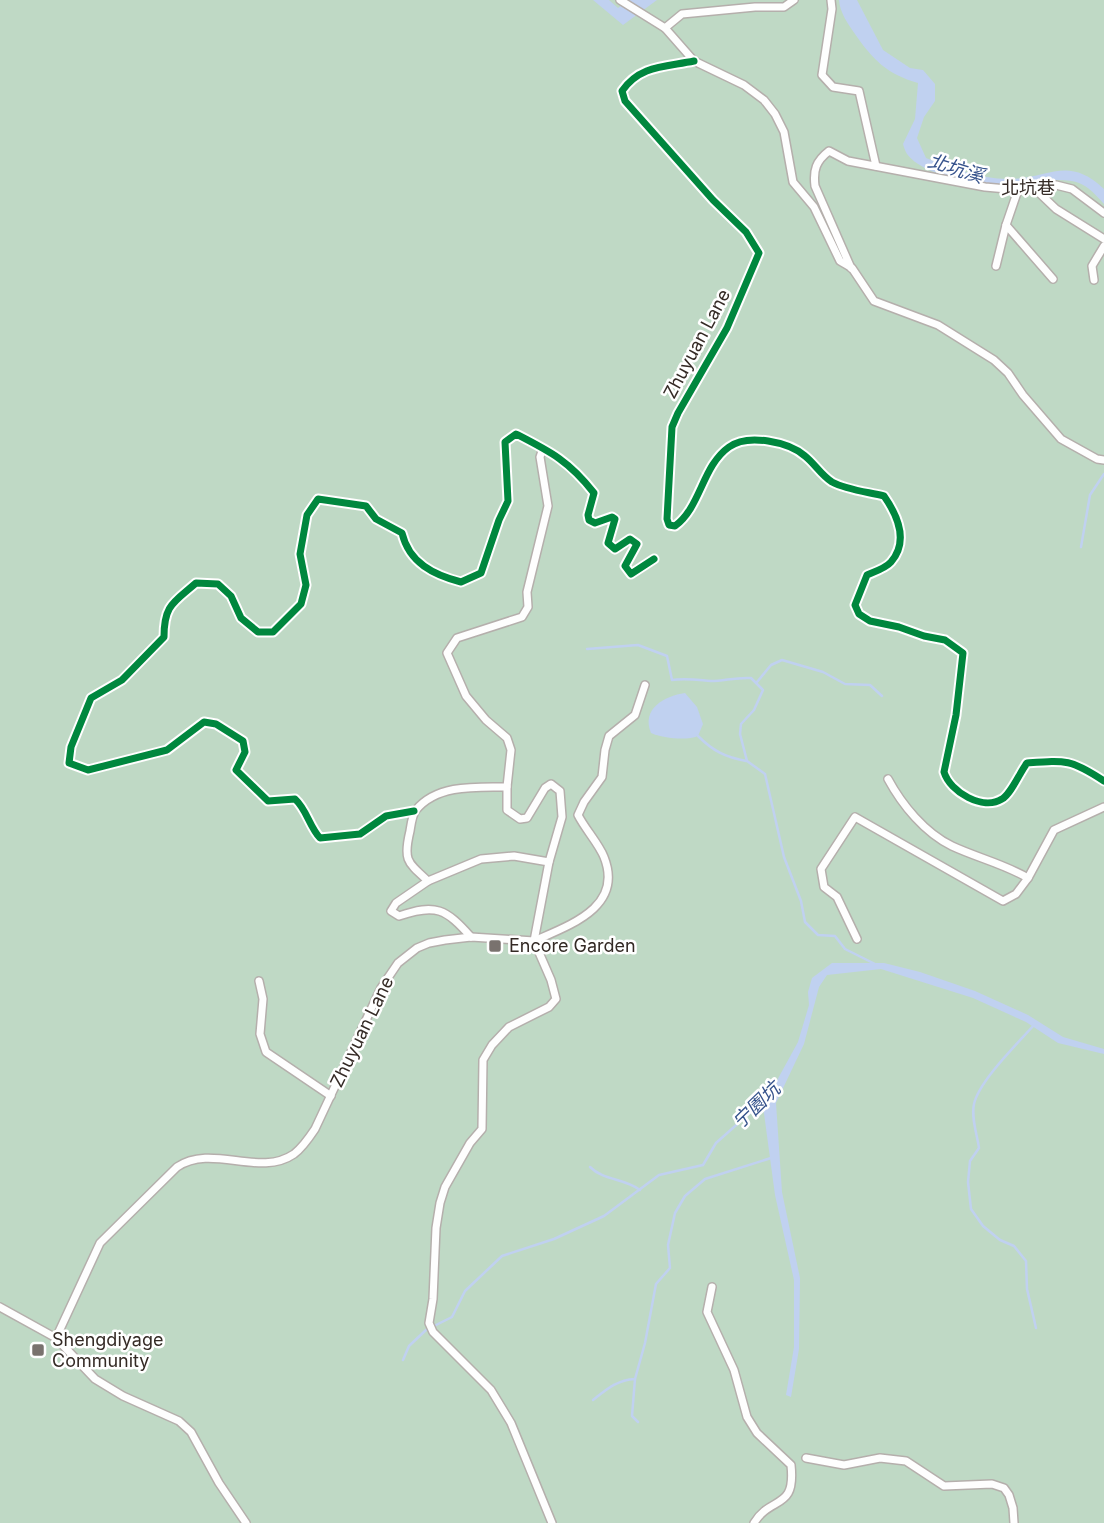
<svg xmlns="http://www.w3.org/2000/svg" width="1104" height="1523" viewBox="0 0 1104 1523" font-family="Inter,'Noto Sans TC',sans-serif">
  <rect width="100%" height="100%" fill="#faf8f6"/>
  <rect fill="#bfd9c5" x="0" y="0" width="1104" height="1523"/>
  <g fill="#c0d1f0">
    <polygon points="593,0 609,0 618,8 629,0 657,0 623,25"/>
    <path d="M 839,0 L 857,0 L 883,50 L 910,68 L 923,70 L 935,84 L 935,101 L 924,117 L 917,138 L 926,158 C 953,168 982,180 1011,179 C 1050,178 1068,155 1104,189 L 1104,204 C 1097,196 1089,187 1079,183 C 1060,176 1038,183 1020,185 C 993,188 924,178 907,154 C 905,151 904,147 903,144 L 915,119 L 918,83 C 887,74 873,60 855,34 C 848,24 840,13 839,0 Z"/>
    <path d="M 685,693 L 697,707 L 703,724 L 698,736 C 686,741 663,738 651,733 C 641,709 664,696 685,693 Z"/>
    <polygon points="832,963 884,963 920,972 975,991 1028,1015 1063,1037 1104,1049 1104,1054 1058,1043 1026,1022 973,998 881,969 827,975 819,987 804,1044 776,1103 782,1192 800,1278 799,1349 791,1397 786,1395 794,1347 794,1280 775,1195 763,1106 798,1042 809,1005 808,992 812,978"/>
  </g>
  <g fill="none" stroke-linecap="round" stroke-linejoin="round">
    <g stroke="#c0d1f0" stroke-width="2.5">
      <polyline points="1081,547 1090,495 1104,474"/>
      <path d="M 587,649 L 638,645 L 667,656 L 672,680 C 686,678 698,680 711,681 C 724,681 736,677 751,678 L 763,690 L 754,710 L 741,724 L 740,734 L 747,761 L 765,774 L 784,857 L 801,901 L 805,922 L 818,935 L 835,936 L 845,949 L 875,964"/>
      <polyline points="757,682 771,665 782,660 823,672 845,684 870,685 882,696"/>
      <path d="M 698,736 C 713,751 725,757 746,761"/>
      <path d="M 1034,1025 C 1018,1043 979,1081 974,1104 C 971,1118 977,1134 979,1148 L 970,1161 L 968,1182 L 971,1209 L 983,1226 L 1000,1240 L 1014,1246 L 1026,1261 L 1027,1289 L 1036,1328"/>
      <path d="M 590,1167 C 604,1181 624,1178 640,1190"/>
      <polyline points="403,1360 409,1346 426,1330 452,1317 465,1291 502,1256 554,1239 604,1216 659,1175 703,1165 716,1143 769,1096"/>
      <path d="M 593,1400 C 607,1389 617,1380 635,1379"/>
      <polyline points="638,1422 632,1416 635,1379 645,1343 656,1284 670,1268 668,1245 675,1213 685,1196 705,1179 771,1158"/>
    </g>
    <defs>
      <g id="street">
        <polyline points="620,0 665,28 694,61 744,85 764,100 775,114 784,132 793,182 814,207 840,261 852,268 874,301 938,325 994,360 1008,373 1023,395 1061,439 1097,459 1104,460"/>
        <polyline points="831,0 832,9 822,75 833,87 859,91 876,166"/>
        <polyline points="665,28 682,14 755,7 784,7 794,0"/>
        <path d="M 694,61 C 665,67 640,65 622,91 L 625,101 L 713,200 L 746,232 L 759,253 L 727,328 L 678,413 L 672,427 L 667,519 L 669,525 L 675,526 C 701,507 702,466 729,447 C 748,433 789,442 805,456 C 815,464 821,475 832,482 C 847,490 868,492 884,496 C 898,516 909,541 891,562 C 886,568 874,572 867,575 L 855,605 L 859,614 L 870,621 L 899,627 L 924,636 L 945,640 L 963,653 L 956,715 L 944,772 C 950,792 983,811 1002,799 C 1011,794 1020,772 1027,763 C 1065,760 1071,759 1104,781"/>
        <polyline points="1033,187 1056,209 1104,239"/>
        <polyline points="1018,190 1006,225 1053,279"/>
        <polyline points="996,266 1006,225"/>
        <path d="M 851,268 L 815,186 C 813,170 816,161 829,151 L 848,161 L 985,187 L 1018,190 L 1056,185 L 1072,189 L 1104,213"/>
        <polyline points="1094,280 1092,266 1104,246"/>
        <path d="M 888,779 C 902,805 925,833 952,846 C 978,858 1004,864 1028,878"/>
        <polyline points="507,787 507,810 520,819 527,818 545,788 551,784 560,791 562,817 549,862 534,941"/>
        <path d="M 414,811 L 386,816 L 360,834 L 320,838 C 309,826 307,810 295,799 L 268,801 L 236,770 L 245,752 L 243,741 L 216,724 L 204,722 L 167,750 L 88,770 L 69,763 L 71,747 L 91,698 L 122,680 L 164,637 C 164,605 173,603 196,583 L 218,584 L 231,596 L 241,618 L 258,632 L 273,632 L 301,604 L 306,585 L 300,554 L 307,515 L 318,499 L 366,506 L 376,519 L 402,533 C 409,563 434,575 461,582 L 481,573 L 499,520 L 508,501 L 505,442 L 516,434 C 551,452 569,461 594,493 L 588,515 L 589,520 L 595,523 L 612,517 L 615,519 L 608,543 L 615,549 L 630,539 L 637,544 L 625,566 L 631,574 L 654,559"/>
        <polyline points="428,881 481,859 514,856 549,862"/>
        <path d="M 471,937 C 446,909 436,903 399,916 L 391,911 L 396,903 L 428,881 C 407,862 403,860 410,831 C 411,825 412,815 416,810 C 437,784 477,787 507,787 L 511,750 L 507,738 L 486,720 L 466,696 L 447,653 L 457,638 L 522,617 L 528,607 L 527,592 L 548,506 L 540,457 L 543,448"/>
        <polyline points="857,939 837,897 824,887 821,869 855,817 1003,901 1016,894 1028,878 1054,830 1104,807"/>
        <path d="M 534,941 C 570,925 624,907 604,857 C 599,844 585,829 578,815 L 584,802 L 602,777 L 605,750 L 609,736 L 635,715 L 645,685"/>
        <polyline points="259,981 263,999 260,1034 266,1052 331,1096"/>
        <path d="M 712,1287 L 707,1312 L 734,1370 L 747,1417 L 757,1433 L 791,1465 C 796,1511 771,1495 754,1523"/>
        <polyline points="0,1307 56,1338 95,1379 123,1396 179,1421 191,1432 219,1483 246,1523"/>
        <path d="M 56,1338 L 100,1243 L 177,1167 C 212,1143 259,1178 294,1154 C 302,1148 309,1138 315,1129 L 381,988 L 398,963 L 417,948 L 429,943 L 445,940 L 471,937 L 534,941 L 551,980 L 556,999 L 549,1007 L 509,1027 L 492,1045 L 483,1060 L 482,1129 L 470,1143 L 445,1187 L 440,1203 L 436,1228 L 433,1299 L 429,1323 L 433,1332 L 491,1390 L 511,1423 L 552,1523"/>
        <polyline points="806,1458 844,1465 880,1458 906,1461 944,1486 992,1484 1004,1488 1009,1495 1013,1508 1014,1523"/>
      </g>
    </defs>
    <use href="#street" stroke="#b5afac" stroke-width="10"/>
    <use href="#street" stroke="#fefefe" stroke-width="7"/>
    <defs>
      <g id="cycleway">
        <path d="M 694,61 C 665,67 640,65 622,91 L 625,101 L 713,200 L 746,232 L 759,253 L 727,328 L 678,413 L 672,427 L 667,519 L 669,525 L 675,526 C 701,507 702,466 729,447 C 748,433 789,442 805,456 C 815,464 821,475 832,482 C 847,490 868,492 884,496 C 898,516 909,541 891,562 C 886,568 874,572 867,575 L 855,605 L 859,614 L 870,621 L 899,627 L 924,636 L 945,640 L 963,653 L 956,715 L 944,772 C 950,792 983,811 1002,799 C 1011,794 1020,772 1027,763 C 1065,760 1071,759 1104,781"/>
        <path d="M 414,811 L 386,816 L 360,834 L 320,838 C 309,826 307,810 295,799 L 268,801 L 236,770 L 245,752 L 243,741 L 216,724 L 204,722 L 167,750 L 88,770 L 69,763 L 71,747 L 91,698 L 122,680 L 164,637 C 164,605 173,603 196,583 L 218,584 L 231,596 L 241,618 L 258,632 L 273,632 L 301,604 L 306,585 L 300,554 L 307,515 L 318,499 L 366,506 L 376,519 L 402,533 C 409,563 434,575 461,582 L 481,573 L 499,520 L 508,501 L 505,442 L 516,434 C 551,452 569,461 594,493 L 588,515 L 589,520 L 595,523 L 612,517 L 615,519 L 608,543 L 615,549 L 630,539 L 637,544 L 625,566 L 631,574 L 654,559"/>
      </g>
    </defs>
    <use href="#cycleway" stroke="#fff" stroke-width="11"/>
    <use href="#cycleway" stroke="#00873e" stroke-width="7"/>
  </g>
  <g fill="#79726e" stroke="#fff" stroke-width="2.5">
    <rect x="488" y="939" width="14" height="14" rx="3.5"/>
    <rect x="31" y="1343" width="14" height="14" rx="3.5"/>
  </g>
  <g text-anchor="middle" stroke-width="5" stroke-linejoin="round" paint-order="stroke">
    <g font-size="18" fill="#342a25" stroke="#fff">
      <text x="1028" y="194">北坑巷</text>
      <text transform="translate(697 344) rotate(-62)" y="6">Zhuyuan Lane</text>
      <text transform="translate(362 1032) rotate(-64)" y="6">Zhuyuan Lane</text>
    </g>
    <g font-size="18" fill="#342a25" stroke="#fff" text-anchor="start">
      <text x="509" y="952">Encore Garden</text>
      <text x="52" y="1346">Shengdiyage<tspan x="52" dy="21">Community</tspan></text>
    </g>
    <g font-size="19" font-style="italic" fill="#36538c" stroke="#fff">
      <text transform="translate(956 168) rotate(17)" y="7">北坑溪</text>
      <text transform="translate(756 1105) rotate(-44)" y="7">宁園坑</text>
    </g>
  </g>
</svg>
